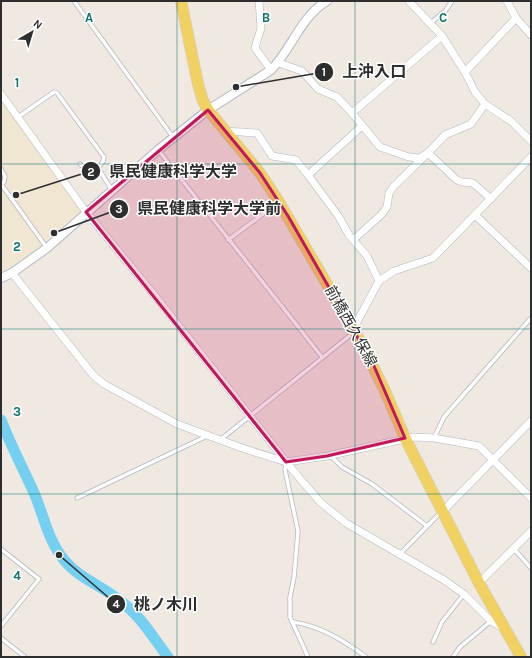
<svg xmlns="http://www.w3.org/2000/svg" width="532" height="658" viewBox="0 0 532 658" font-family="Karla,'Noto Sans JP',sans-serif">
  <rect width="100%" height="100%" fill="#efe9e1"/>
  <polygon fill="#f0e6d1" points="1,101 81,210 26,257 16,264 1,272"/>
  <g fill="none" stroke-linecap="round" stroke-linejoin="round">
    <path stroke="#75cff0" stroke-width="11" d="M 1,420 C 11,446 24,470 35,495 C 44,517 49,543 65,561 C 79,578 102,586 119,600 C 141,616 152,636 168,657"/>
    <defs>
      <g id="service">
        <polyline points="74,1 173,137"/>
        <polyline points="431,23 446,10 452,1"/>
        <path d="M 18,117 L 54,92 L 57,93 L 104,157 C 103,166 95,171 86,170 L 80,164"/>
        <polyline points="159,151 322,357"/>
        <polyline points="98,168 112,190"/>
        <polyline points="1,169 5,176 4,182 1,184"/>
        <polyline points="1,184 47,248"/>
        <polyline points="228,240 278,203"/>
        <polyline points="434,438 444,417 531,318"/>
        <polyline points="220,440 353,333"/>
        <polyline points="330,455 342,467 372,484 427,526"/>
        <polyline points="286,463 285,470 298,531 294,577 290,597 290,617 308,657"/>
        <polyline points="77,498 207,436"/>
        <polyline points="1,549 39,579 1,626"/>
        <polyline points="514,549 531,568"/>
        <polyline points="400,554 440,513"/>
        <path d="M 292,622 C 318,625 345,641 366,657"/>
        <polyline points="1,638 25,657"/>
        <polyline points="433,642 442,622 464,594"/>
        <polyline points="453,657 460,647 491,621"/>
      </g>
      <g id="minor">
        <polyline points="259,1 261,28 255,48 271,70"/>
        <polyline points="409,1 442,36 465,72 475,92 485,104 511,121 531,141"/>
        <polyline points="516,18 531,35"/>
        <polyline points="279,63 302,71 318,89 337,97 352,113 380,147 409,157 419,158 428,153 445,135 471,124 485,104"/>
        <polyline points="465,72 516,18 507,1"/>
        <polyline points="1,94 86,212 156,297 291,468 320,502 346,523 444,580 464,594 491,621 504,629"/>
        <polyline points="352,113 442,36"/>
        <polyline points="362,126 308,175 339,217 349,235 367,256 379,281"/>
        <polyline points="225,131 257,133 272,156 296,160 308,175"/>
        <polyline points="475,215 531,268"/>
        <polyline points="353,240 381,215 387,207 389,193 394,186 428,153 457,180 462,182 473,183 491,199"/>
        <polyline points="12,273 93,375 104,384 177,424 242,448 286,462 327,456 414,437 434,438 479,446 531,498"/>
        <polyline points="351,326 357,322 379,281 394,271 433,258 531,157"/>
        <polyline points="443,511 531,421"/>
        <polyline points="479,583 531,531"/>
      </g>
      <path id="tertiary" d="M 1,278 L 12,273 L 47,248 L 158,150 L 208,110 L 271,70 C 292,49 300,17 327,1"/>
      <polyline id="primary" points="181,1 198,84 203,101 208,110 260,173 279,202 363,346 385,391 405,438 479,583 521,657"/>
    </defs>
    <use href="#service" stroke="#b4b7c1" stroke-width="5"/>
    <use href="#minor" stroke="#b4b7c1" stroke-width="8"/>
    <use href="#tertiary" stroke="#b4b7c1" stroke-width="10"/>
    <use href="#primary" stroke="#c9c9c9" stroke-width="12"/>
    <use href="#service" stroke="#fff" stroke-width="3.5"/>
    <use href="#minor" stroke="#fff" stroke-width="7"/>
    <use href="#tertiary" stroke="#fff" stroke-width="8"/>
    <use href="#primary" stroke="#f2d163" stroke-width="11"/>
  </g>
  <path fill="#c2185b" fill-opacity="0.2" stroke="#c2185b" stroke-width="3" stroke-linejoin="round" d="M 208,110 L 260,173 L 288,216 L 374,366 L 405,438 L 327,456 L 286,462 L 86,212 Z"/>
  <path fill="none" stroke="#0f766e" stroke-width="1" stroke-opacity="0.55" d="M 177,1 L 177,657M 355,1 L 355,657M 1,164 L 531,164M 1,329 L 531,329M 1,494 L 531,494"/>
  <g text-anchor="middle" stroke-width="3" stroke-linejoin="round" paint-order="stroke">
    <g font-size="15" fill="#2e2e2e" stroke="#fff">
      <text transform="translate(351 326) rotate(61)" y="5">前橋西久保線</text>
    </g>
  </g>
  <g font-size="13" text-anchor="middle" font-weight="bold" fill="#0f766e" stroke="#fff" stroke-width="3" stroke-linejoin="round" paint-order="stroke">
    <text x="89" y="22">A</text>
    <text x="266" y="22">B</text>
    <text x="443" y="22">C</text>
    <text x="17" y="87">1</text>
    <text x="17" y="251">2</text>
    <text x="17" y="416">3</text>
    <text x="17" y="580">4</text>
  </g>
  <path fill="none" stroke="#2e2e2e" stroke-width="1.5" d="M236 87L324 72M16 195L91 171M54 233L119 209M59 555L116 604"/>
  <g fill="#2e2e2e" stroke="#fff" stroke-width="1.5">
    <circle cx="236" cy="87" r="4"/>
    <circle cx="16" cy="195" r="4"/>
    <circle cx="54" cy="233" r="4"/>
    <circle cx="59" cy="555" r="4"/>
    <circle cx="324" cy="72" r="10"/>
    <circle cx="91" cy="171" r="10"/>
    <circle cx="119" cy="209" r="10"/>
    <circle cx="116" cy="604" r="10"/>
  </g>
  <g font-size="12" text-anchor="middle" font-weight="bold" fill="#fff">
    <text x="324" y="76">1</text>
    <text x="91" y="176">2</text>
    <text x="119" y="213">3</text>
    <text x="116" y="608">4</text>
  </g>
  <g font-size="16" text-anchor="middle" font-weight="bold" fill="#2e2e2e" stroke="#fff" stroke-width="3" stroke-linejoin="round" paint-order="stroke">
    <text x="374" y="77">上沖入口</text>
    <text x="173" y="177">県民健康科学大学</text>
    <text x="209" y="214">県民健康科学大学前</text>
    <text x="166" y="610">桃ノ木川</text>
  </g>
  <rect width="532" height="658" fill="none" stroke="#2e2e2e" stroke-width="4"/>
  <g transform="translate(32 32) rotate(38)" stroke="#ffffff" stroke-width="3" paint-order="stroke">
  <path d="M0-3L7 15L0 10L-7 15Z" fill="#2e2e2e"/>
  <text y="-6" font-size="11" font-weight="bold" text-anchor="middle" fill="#2e2e2e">N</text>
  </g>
</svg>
